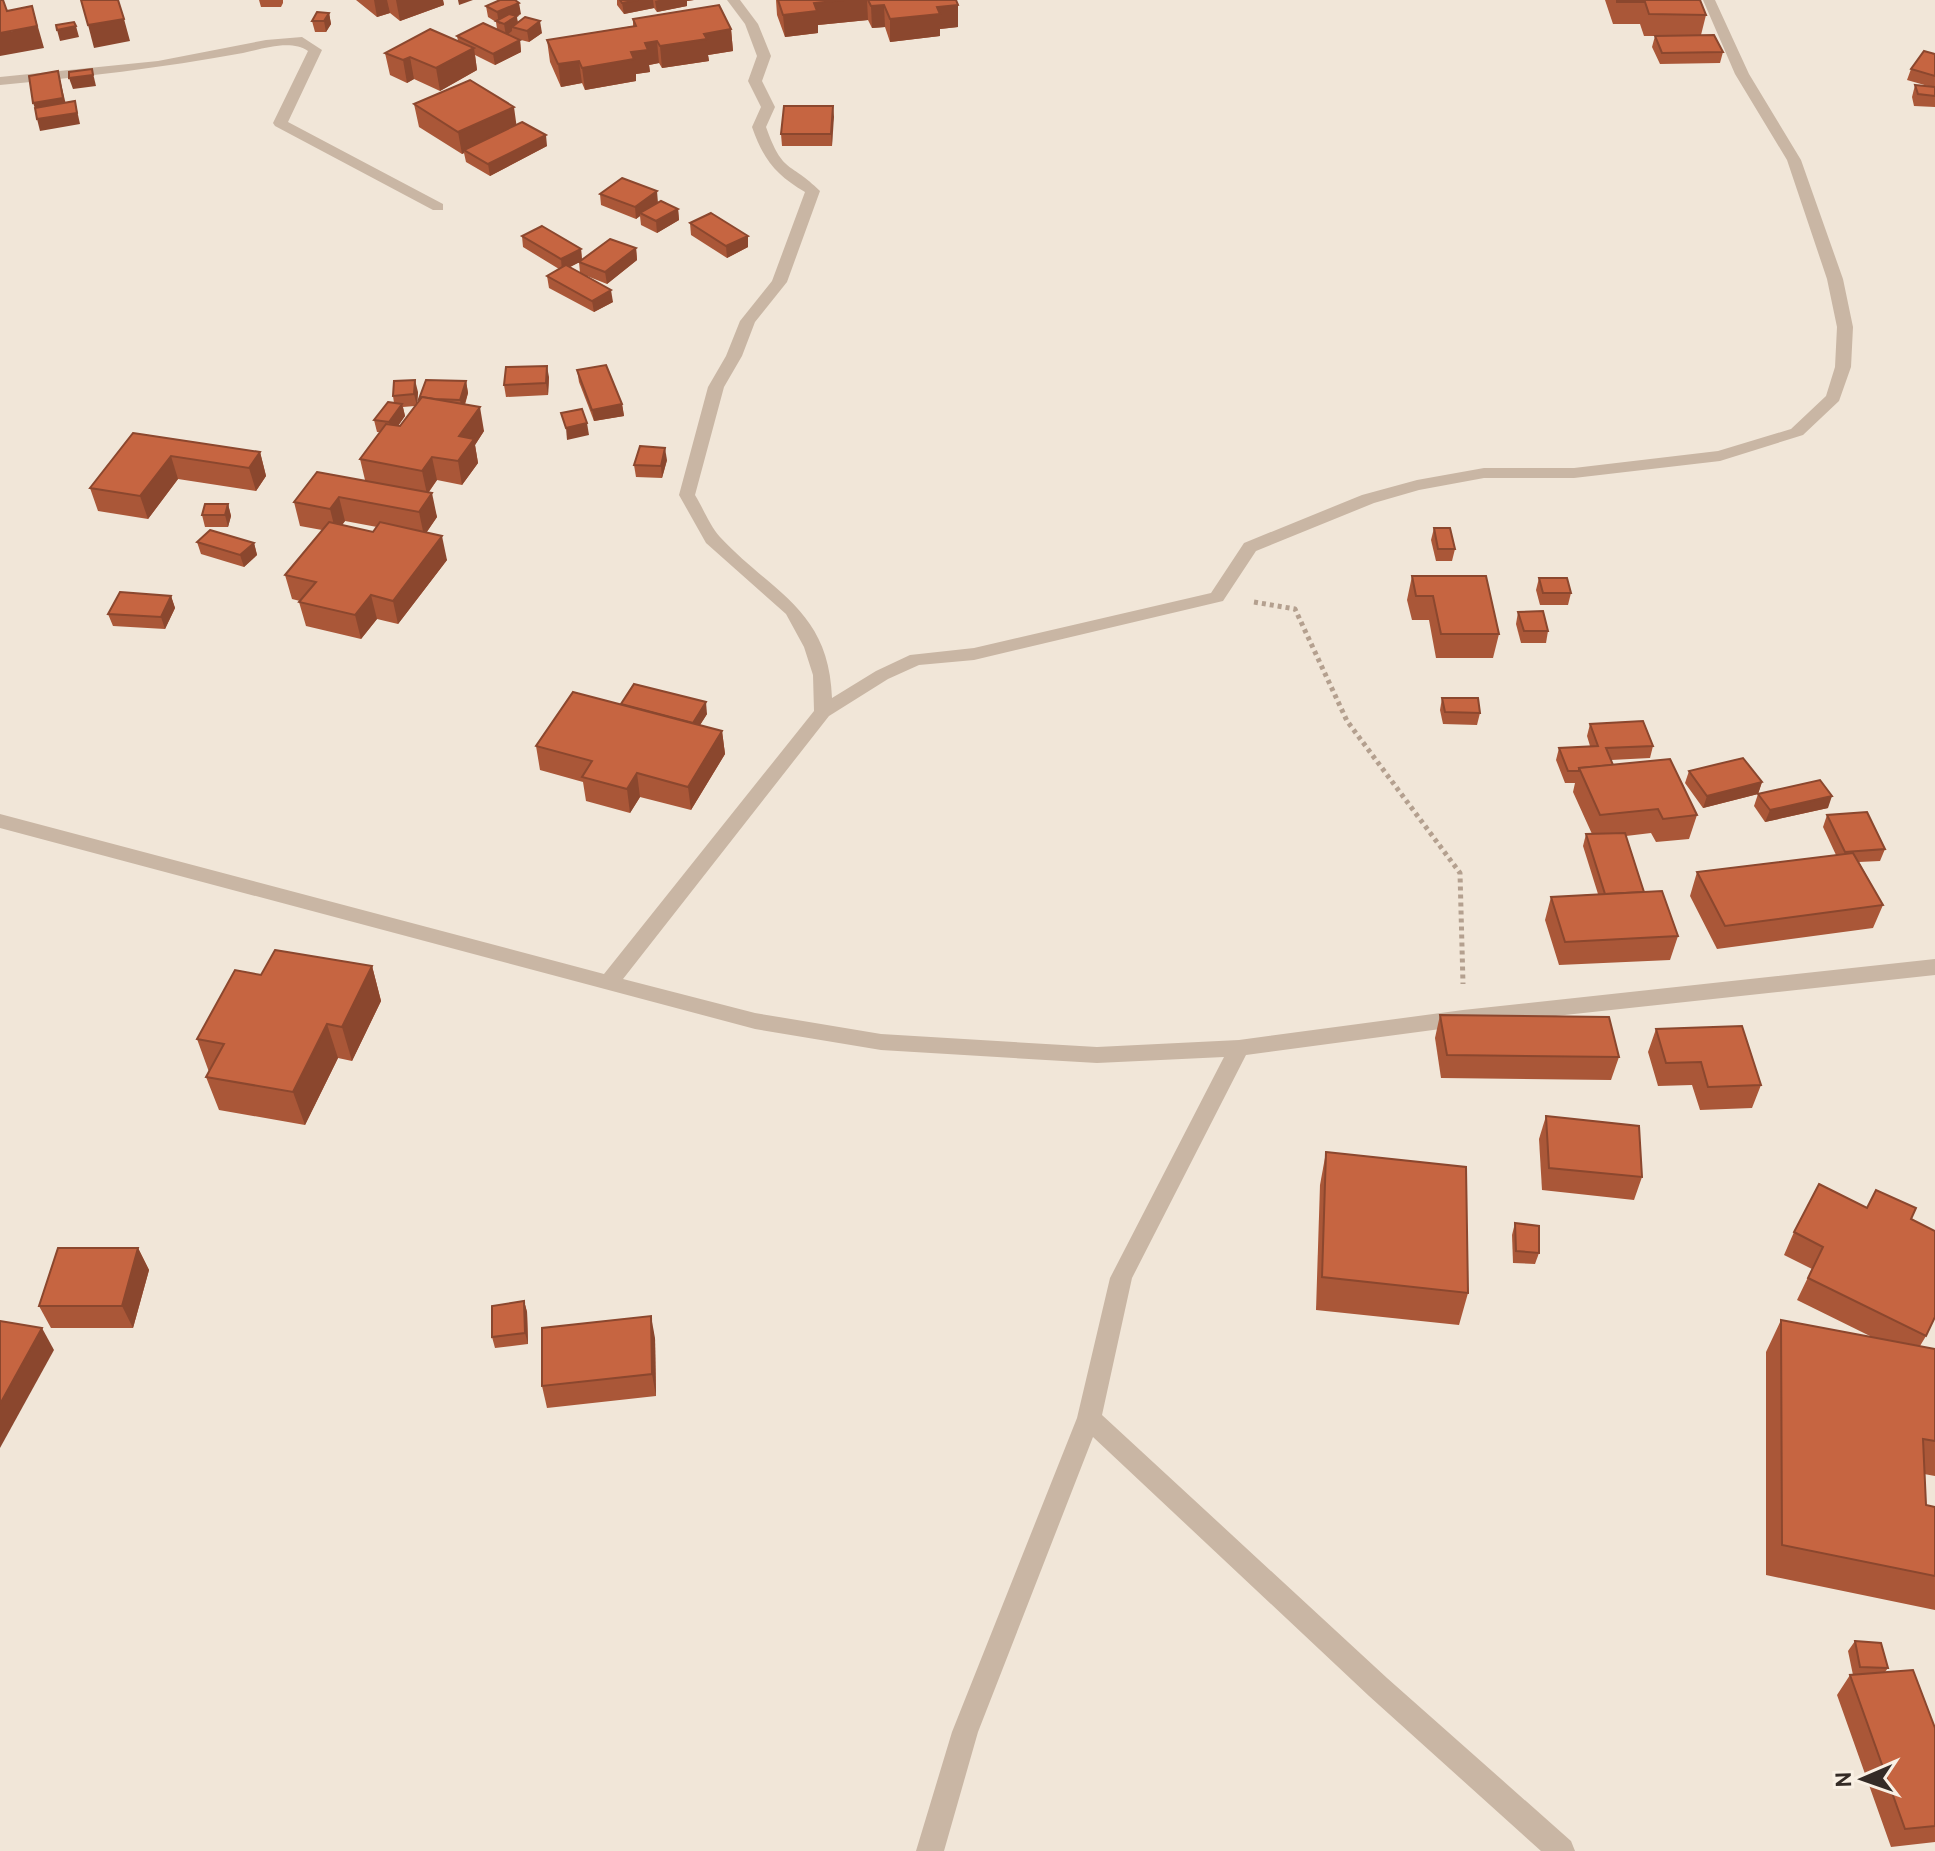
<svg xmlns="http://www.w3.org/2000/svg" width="1935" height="1851" viewBox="0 0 1935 1851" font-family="Overpass,sans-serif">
  <rect width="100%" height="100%" fill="#f1e6d8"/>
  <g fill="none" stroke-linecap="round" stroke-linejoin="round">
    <polyline stroke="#b4a08f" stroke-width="5" stroke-dasharray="4 4" stroke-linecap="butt" points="1254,602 1295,609 1347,721 1460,873 1463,984"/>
    <g fill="#c9b6a4" fill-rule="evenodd">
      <path d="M 727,0 L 740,0 L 758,24 L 771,56 L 762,81 L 775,107 L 766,127 C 783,175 790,161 820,191 L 787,282 L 755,322 L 742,356 L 724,387 L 695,495 C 703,508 710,526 720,537 C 772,593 829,609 832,698 L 876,671 L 910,655 L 974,648 L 1211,593 L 1244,543 L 1362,495 L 1417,480 L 1484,468 L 1574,468 L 1718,451 L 1791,429 L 1826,396 L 1835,367 L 1837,327 L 1827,279 L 1787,160 L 1735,74 L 1703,0 L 1715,0 L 1749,74 L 1801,160 L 1843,279 L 1853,327 L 1851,367 L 1839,401 L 1803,435 L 1720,461 L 1574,478 L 1484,478 L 1419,490 L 1374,503 L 1256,551 L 1223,601 L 974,660 L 919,665 L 888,679 L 829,716 L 623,979 L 755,1013 L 881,1034 L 1097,1047 L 1239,1040 L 1463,1010 L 1935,959 L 1935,975 L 1463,1026 L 1246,1055 L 1132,1278 L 1102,1415 L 1387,1678 L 1571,1841 L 1575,1851 L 1541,1851 L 1369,1696 L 1093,1437 L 978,1732 L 944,1851 L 916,1851 L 952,1732 L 1077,1418 L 1110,1278 L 1224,1057 L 1097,1063 L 881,1050 L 755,1029 L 0,828 L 0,814 L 604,974 L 814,711 L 813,675 L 804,647 L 786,614 L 706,543 L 679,495 L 708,387 L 726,356 L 740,321 L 772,281 L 805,192 C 776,175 763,159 752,127 L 761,107 L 748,81 L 757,56 L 745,24 Z"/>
      <path d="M 302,37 L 322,50 L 288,122 L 443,204 L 443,210 L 433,210 L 275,126 L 273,123 L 308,51 C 291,39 262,49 243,53 C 162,68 82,77 0,85 L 0,77 L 158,61 L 266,40 Z"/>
    </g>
  </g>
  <g fill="#aa5738" fill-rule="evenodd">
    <polygon points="259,0 283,0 283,3 281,7 261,7"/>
    <polygon points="356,0 443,0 444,5 400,21 390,13 377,17"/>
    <polygon points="617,0 694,0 687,1 687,6 657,12 654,8 624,14 617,5"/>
    <polygon points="776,0 956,0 958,5 958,27 940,29 940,36 890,42 885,27 872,28 868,20 818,25 818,33 785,37 777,15"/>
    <polygon points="1605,0 1700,0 1706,15 1701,35 1723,52 1720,63 1660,64 1652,47 1655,36 1644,36 1640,24 1613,24"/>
    <polygon points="486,6 521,14 516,16 518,22 542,33 529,42 517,39 520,40 521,52 495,65 475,55 477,70 440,91 414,79 407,83 390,75 385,53 458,41 457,36 497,29 496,22 488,17"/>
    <polygon points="329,13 331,24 326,32 315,32 312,21"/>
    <polygon points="633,19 731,29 733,51 708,55 709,61 662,68 659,63 649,65 650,72 636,74 636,81 585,90 582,83 561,87 550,62 547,40 633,26"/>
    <polygon points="1935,54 1935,107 1914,106 1912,97 1915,85 1928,86 1907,80 1911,69"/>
    <polygon points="414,104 517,125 547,146 490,176 466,162 464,153 462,154 419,127"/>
    <polygon points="833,106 832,146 782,146 781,134"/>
    <polygon points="600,194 658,203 678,209 679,220 657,233 641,225 640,216 636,219 601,205"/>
    <polygon points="690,223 748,236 748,247 727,258 691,235"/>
    <path d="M 522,236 L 581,249 L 582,260 L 636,248 L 637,260 L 607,284 L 587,276 L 613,302 L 594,312 L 549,288 L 547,276 L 559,269 L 523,247 ZM 579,262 L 580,273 L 570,267 Z"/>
    <polygon points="577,370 622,404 624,416 594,421 579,382"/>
    <polygon points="549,377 548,395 506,397 504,385"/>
    <path d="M 466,381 L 468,393 L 465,405 L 484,431 L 475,445 L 478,463 L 462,485 L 437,480 L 429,492 L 437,517 L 426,533 L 447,560 L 398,624 L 377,619 L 361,639 L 306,626 L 299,602 L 300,601 L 292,599 L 285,575 L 322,530 L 300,526 L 294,502 L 365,480 L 360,459 L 380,432 L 377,432 L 374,420 L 394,403 L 393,396 L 418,392 L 417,404 L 419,399 ZM 415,406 L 400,426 L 398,426 L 405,416 L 403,407 ZM 345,521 L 377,527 L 373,532 L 342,525 Z"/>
    <polygon points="133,433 260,452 266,476 256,491 178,479 148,519 98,511 90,488"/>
    <polygon points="667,460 662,478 636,477 634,465"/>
    <polygon points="228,504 231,516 228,527 205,527 202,515"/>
    <polygon points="1434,528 1455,549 1452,561 1436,561 1431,540"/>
    <polygon points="197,542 254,543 257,555 244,567 201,554"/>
    <polygon points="1412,576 1499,634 1493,658 1436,658 1429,620 1412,620 1407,600"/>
    <polygon points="1539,578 1571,593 1568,605 1540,605 1536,590"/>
    <polygon points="171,596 175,608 165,629 113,626 108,614"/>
    <polygon points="1518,612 1548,631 1546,643 1521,643 1516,624"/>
    <polygon points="1442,698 1480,713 1477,725 1443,724 1440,710"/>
    <polygon points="621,704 707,714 700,725 722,731 725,754 691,810 640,797 630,813 586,801 583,782 540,770 536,746"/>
    <polygon points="1590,724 1653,746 1650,758 1611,760 1613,765 1697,815 1689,839 1656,842 1651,833 1626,836 1644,892 1678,936 1670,960 1559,965 1545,920 1551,897 1598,894 1583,846 1586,834 1592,834 1573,792 1575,783 1565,783 1556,760 1559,748 1590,746 1587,736"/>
    <polygon points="1689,771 1762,782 1758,794 1828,808 1765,822 1754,806 1758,794 1703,808 1685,783"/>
    <polygon points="1827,815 1885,849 1880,861 1859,862 1883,905 1873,928 1717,949 1690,896 1697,872 1836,855 1823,827"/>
    <polygon points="372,966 381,1001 352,1061 338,1058 305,1125 219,1110 206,1077 209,1072 197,1039 261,975"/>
    <polygon points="1440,1015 1619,1057 1611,1080 1441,1078 1435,1038"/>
    <polygon points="1656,1029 1761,1085 1752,1108 1700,1110 1692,1085 1658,1086 1648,1052"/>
    <polygon points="1546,1116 1642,1177 1634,1200 1542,1190 1539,1139"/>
    <polygon points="1326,1152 1468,1293 1459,1325 1316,1310 1320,1185"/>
    <polygon points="1867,1208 1911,1219 1926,1336 1920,1346 1935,1349 1935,1476 1924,1474 1926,1505 1935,1507 1935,1610 1766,1575 1766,1352 1781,1320 1872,1337 1797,1300 1812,1269 1784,1255 1794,1232"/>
    <polygon points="1515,1223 1539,1253 1535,1264 1513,1263 1512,1235"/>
    <polygon points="138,1248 149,1270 133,1328 51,1328 39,1306"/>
    <polygon points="524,1301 527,1312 528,1344 495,1348 492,1337"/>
    <polygon points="655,1338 656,1396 547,1408 542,1386"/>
    <polygon points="1855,1641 1888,1668 1885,1672 1935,1728 1935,1842 1891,1847 1837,1695 1850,1675 1853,1675 1848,1651"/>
  </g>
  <g fill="#8b472e">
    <polygon points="374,0 387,0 390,13 377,17"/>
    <polygon points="396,0 443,0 444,5 400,21"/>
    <polygon points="458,0 473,0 459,5"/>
    <polygon points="638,0 653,0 654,8 624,14 622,3"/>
    <polygon points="659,0 694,0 687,1 687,6 657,12 655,1"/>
    <polygon points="844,0 867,0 868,20 818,25 818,33 785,37 783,15 814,3"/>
    <polygon points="519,3 521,14 499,24 497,12"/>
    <polygon points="884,5 885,27 872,28 871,6"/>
    <polygon points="958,5 958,27 940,29 940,36 890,42 890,19 937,7"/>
    <polygon points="32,6 44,48 0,56 0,33 13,31"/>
    <polygon points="329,13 331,24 326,32 324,21"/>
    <polygon points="517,16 518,28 512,27 512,31 506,36 504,24"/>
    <polygon points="124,19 130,41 94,48 88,25"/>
    <polygon points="540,21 542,33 529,42 527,31"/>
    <polygon points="76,26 79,37 60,41 57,30"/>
    <polygon points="731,29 733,51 708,55 709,61 662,68 660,46 704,34"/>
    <polygon points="520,40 521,52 495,65 493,54"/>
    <polygon points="657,41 659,63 649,65 650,72 636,74 636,81 585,90 582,68 631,52 645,43"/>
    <polygon points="474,48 477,70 440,91 436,68"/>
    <polygon points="410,57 414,79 407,83 403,60"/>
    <polygon points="579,61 582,83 561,87 558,64"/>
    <polygon points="92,69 96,86 73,89 69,78"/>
    <polygon points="58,71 67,109 37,114 33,103"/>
    <polygon points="75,101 80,124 40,131 37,119"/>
    <polygon points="833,106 834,117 832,146 831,134"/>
    <polygon points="514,107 517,129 464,150 464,153 462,154 458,132"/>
    <polygon points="546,135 547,146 490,176 488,164"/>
    <polygon points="657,191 658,203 640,213 640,216 636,219 635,207"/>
    <polygon points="678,209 679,220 657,233 656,221"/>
    <polygon points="748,236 748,247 727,258 726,246"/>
    <polygon points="636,248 637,260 607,284 605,272"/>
    <polygon points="581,249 582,261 562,271 561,259"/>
    <polygon points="611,290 613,302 594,312 592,301"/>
    <polygon points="547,366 549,377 548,395 546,383"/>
    <polygon points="415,380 418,392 417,406 414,394"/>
    <polygon points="466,381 468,393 462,412 460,400"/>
    <polygon points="402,404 405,416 392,434 389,422"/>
    <polygon points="622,404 624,416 594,421 592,410"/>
    <polygon points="480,407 484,431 475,445 478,463 462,485 458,461 459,436"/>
    <polygon points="587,423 589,435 567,440 566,428"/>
    <polygon points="665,448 667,460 662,478 661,466"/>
    <polygon points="260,452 266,476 256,491 249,468"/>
    <polygon points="171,456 178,479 148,519 140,496"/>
    <polygon points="432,457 437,480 427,494 422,471"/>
    <polygon points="432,493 437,517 424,536 419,512"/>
    <polygon points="339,497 345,521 336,533 330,509"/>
    <polygon points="228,504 231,516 228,527 225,515"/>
    <polygon points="442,536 447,560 398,624 393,601"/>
    <polygon points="254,543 257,555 244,567 240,555"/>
    <polygon points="371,595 377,619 361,639 355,615"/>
    <polygon points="171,596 175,608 165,629 161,617"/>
    <polygon points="706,702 707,714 690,741 688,729"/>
    <polygon points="722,731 725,754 691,810 688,787"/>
    <polygon points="637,773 640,797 630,813 627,789"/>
    <polygon points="1762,782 1758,794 1703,808 1707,796"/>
    <polygon points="1832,796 1828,808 1765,822 1770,810"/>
    <polygon points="372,966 381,1001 352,1061 342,1027"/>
    <polygon points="327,1024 338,1058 305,1125 293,1092"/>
    <polygon points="138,1248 149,1270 133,1328 122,1306"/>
    <polygon points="524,1301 527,1312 528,1344 525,1333"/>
    <polygon points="651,1316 655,1338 656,1396 652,1374"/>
    <polygon points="42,1328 54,1350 0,1448 0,1404"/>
  </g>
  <g fill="#c66541" stroke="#8b472e" stroke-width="2">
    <polygon points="0,0 3,0 7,11 32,6 37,26 0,33"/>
    <polygon points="81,0 118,0 124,19 88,25"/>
    <polygon points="500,0 515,0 519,3 497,12 486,6"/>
    <polygon points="620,0 638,0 622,3"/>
    <polygon points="778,0 844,0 814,3 817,11 783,15"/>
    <polygon points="868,0 956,0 958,5 937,7 940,14 890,19 884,5 871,6"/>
    <polygon points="1617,0 1700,0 1706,15 1649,14 1645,2 1617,2"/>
    <polygon points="719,5 731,29 704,34 707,39 660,46 657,41 645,43 648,50 631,52 634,59 582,68 579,61 558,64 547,40 636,26 633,19"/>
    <polygon points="317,12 329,13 324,21 312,21"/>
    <polygon points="509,14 517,16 504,24 496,21"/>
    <polygon points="525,17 540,21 527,31 512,27"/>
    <polygon points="74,22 76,26 57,30 56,25"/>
    <polygon points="483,23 520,40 493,54 457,36"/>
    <polygon points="430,29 474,48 436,68 410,57 403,60 385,53"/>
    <polygon points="1714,35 1723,52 1662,53 1655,36"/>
    <polygon points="1924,51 1935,54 1935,76 1911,69"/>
    <polygon points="92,69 93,75 69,78 69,72"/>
    <polygon points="58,71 63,98 33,103 29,76"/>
    <polygon points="470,80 514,107 458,132 414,104"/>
    <polygon points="1915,85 1935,87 1935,96 1918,94"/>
    <polygon points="75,101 77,113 37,119 35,108"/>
    <polygon points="784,106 833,106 831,134 781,134"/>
    <polygon points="522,122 546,135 488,164 464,150"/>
    <polygon points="622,178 657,191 635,207 600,194"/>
    <polygon points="661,201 678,209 656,221 640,213"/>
    <polygon points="711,213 748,236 726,246 690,223"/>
    <polygon points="542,226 581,249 561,259 522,236"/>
    <polygon points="610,239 636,248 605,272 579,262"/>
    <polygon points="566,265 611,290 592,301 547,276"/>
    <polygon points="606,365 622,404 592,410 577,370"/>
    <polygon points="547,366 546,383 504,385 506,367"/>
    <polygon points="415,380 414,394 393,396 394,381"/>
    <polygon points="426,380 466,381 460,400 435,399 422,397 419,399"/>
    <polygon points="422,397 480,407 459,436 474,439 458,461 432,457 422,471 360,459 386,424 400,426"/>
    <polygon points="388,402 402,404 389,422 374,420"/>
    <polygon points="582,409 587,423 566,428 561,413"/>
    <polygon points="133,433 260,452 249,468 171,456 140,496 90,488"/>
    <polygon points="640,446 665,448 661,466 634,465"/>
    <polygon points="317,472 432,493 419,512 339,497 330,509 294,502"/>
    <polygon points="205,504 228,504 225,515 202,515"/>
    <polygon points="329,522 373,532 380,522 442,536 393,601 371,595 355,615 299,602 316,582 285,575"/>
    <polygon points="1434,528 1450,528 1455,549 1438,549"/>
    <polygon points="210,530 254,543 240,555 197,542"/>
    <polygon points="1412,576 1486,576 1499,634 1441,634 1433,596 1416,596"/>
    <polygon points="1539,578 1567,578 1571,593 1543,593"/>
    <polygon points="120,592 171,596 161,617 108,614"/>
    <polygon points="1543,611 1548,631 1524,631 1518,612"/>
    <polygon points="634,684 706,702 693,723 621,704"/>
    <polygon points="573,692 722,731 688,787 637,773 627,789 582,777 592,761 536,746"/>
    <polygon points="1442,698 1478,698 1480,713 1445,712"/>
    <polygon points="1643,721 1653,746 1606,748 1613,765 1579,768 1579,771 1568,771 1559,748 1598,746 1590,724"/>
    <polygon points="1743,758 1762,782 1707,796 1689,771"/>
    <polygon points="1670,759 1697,815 1663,819 1658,809 1600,815 1579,768"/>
    <polygon points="1820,780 1832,796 1770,810 1758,794"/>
    <polygon points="1867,812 1885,849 1845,852 1827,815"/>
    <polygon points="1625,833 1644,892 1605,894 1586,834"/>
    <polygon points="1853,853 1883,905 1725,926 1697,872"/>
    <polygon points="1662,891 1678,936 1565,942 1551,897"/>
    <polygon points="275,950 372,966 342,1027 327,1024 293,1092 206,1077 224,1044 197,1039 235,970 261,975"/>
    <polygon points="1440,1015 1609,1017 1619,1057 1447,1055"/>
    <polygon points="1742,1026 1761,1085 1708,1087 1701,1062 1666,1063 1656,1029"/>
    <polygon points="1546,1116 1639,1126 1642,1177 1549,1168"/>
    <polygon points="1326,1152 1466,1167 1468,1293 1322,1277"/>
    <polygon points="1819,1184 1867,1208 1876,1190 1916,1208 1911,1219 1935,1231 1935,1317 1926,1336 1808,1278 1823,1247 1794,1232"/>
    <polygon points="1515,1223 1539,1226 1539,1253 1516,1251"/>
    <polygon points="58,1248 138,1248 122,1306 39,1306"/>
    <polygon points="524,1301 525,1333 492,1337 492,1306"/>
    <polygon points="651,1316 652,1374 542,1386 542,1328"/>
    <polygon points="1781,1320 1935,1349 1935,1441 1923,1439 1926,1505 1935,1507 1935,1576 1782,1545"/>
    <polygon points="0,1321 42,1328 0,1404"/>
    <polygon points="1855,1641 1881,1643 1888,1668 1860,1667"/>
    <polygon points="1913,1670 1935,1728 1935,1826 1905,1829 1850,1675"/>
  </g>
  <g transform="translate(1863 1779) rotate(268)" stroke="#f9f0e4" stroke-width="6" paint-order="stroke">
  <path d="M0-6L14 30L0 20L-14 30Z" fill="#342b26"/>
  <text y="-12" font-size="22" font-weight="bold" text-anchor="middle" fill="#342b26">N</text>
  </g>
</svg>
